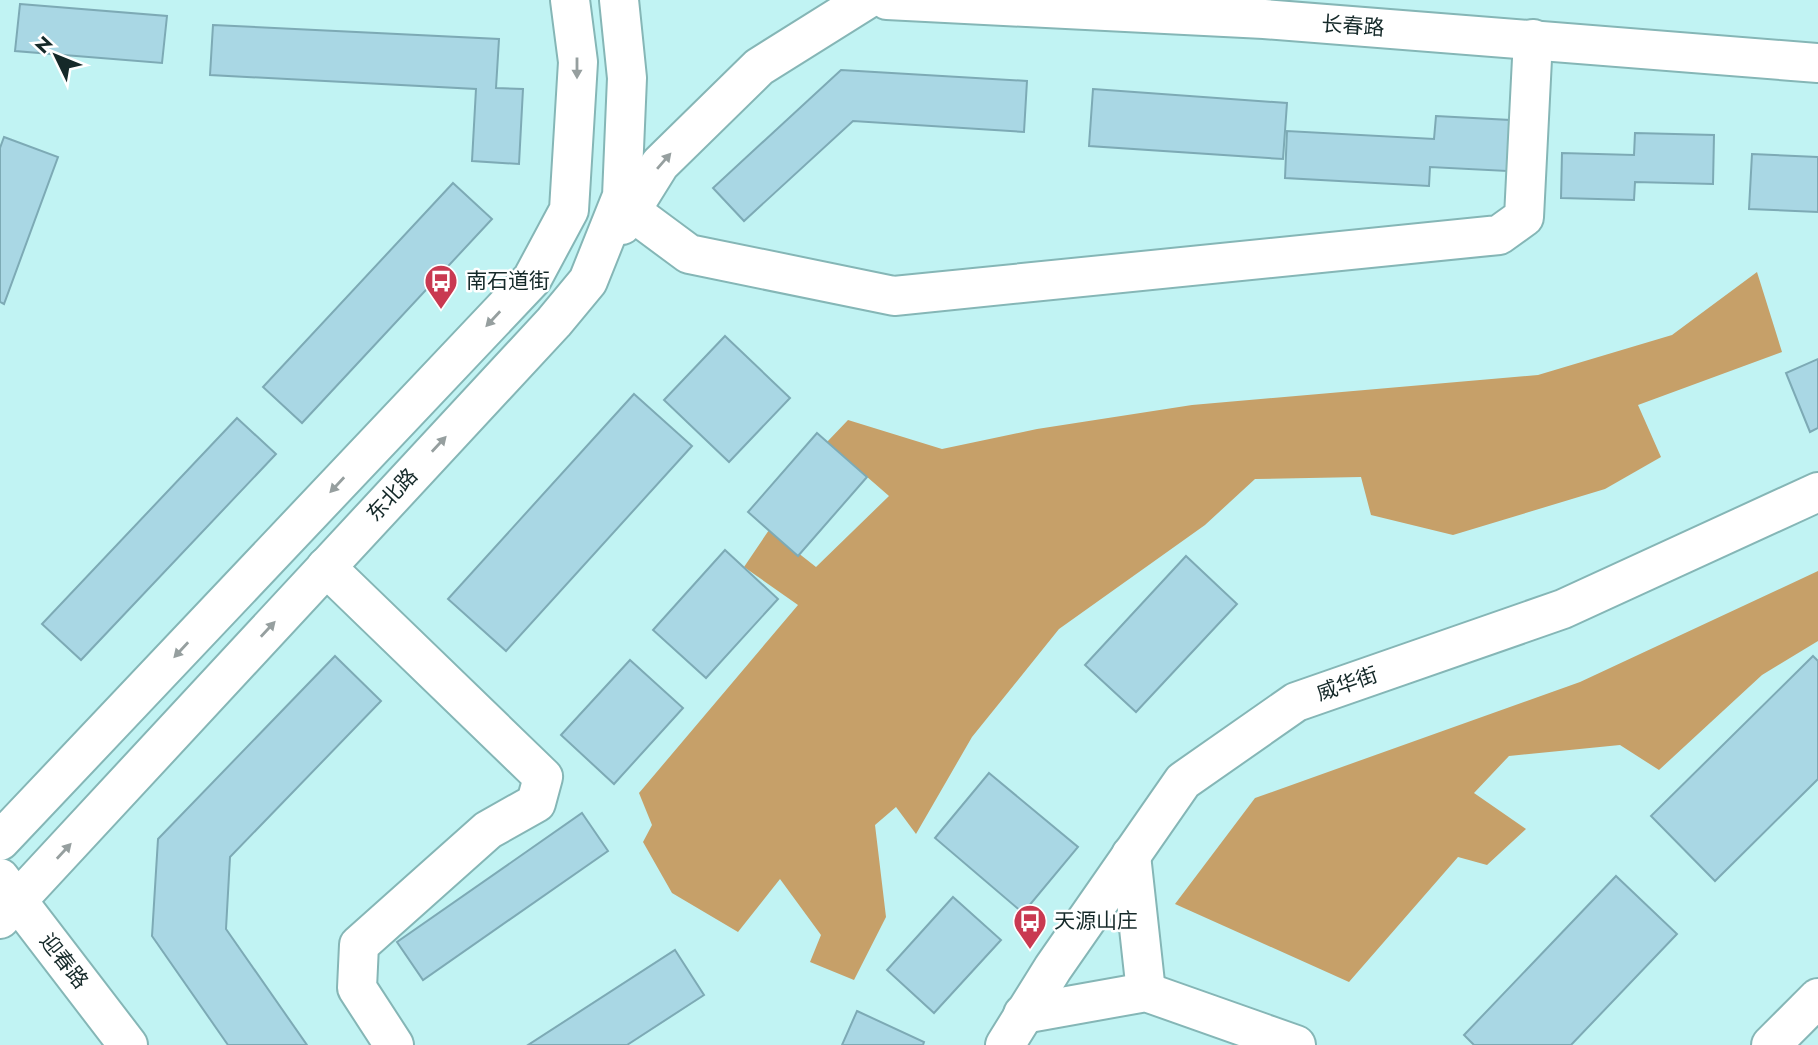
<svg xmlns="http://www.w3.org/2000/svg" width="1818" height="1045" viewBox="0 0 1818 1045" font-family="Jost,'Noto Sans SC',sans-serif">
  <rect width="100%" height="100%" fill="#c1f3f3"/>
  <g fill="#c6a069">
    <polygon points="1757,272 1782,352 1638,405 1661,457 1605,489 1453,535 1371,515 1361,477 1255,479 1205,525 1059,629 972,737 916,834 896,807 875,825 886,917 854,980 810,962 821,935 780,879 738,932 672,893 643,842 652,825 639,793 798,605 744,567 769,530 816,567 889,496 827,442 848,420 942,449 1037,429 1192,405 1538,375 1672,335"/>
    <polygon points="1818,571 1818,641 1762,675 1659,770 1620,745 1509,756 1474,793 1526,829 1487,865 1458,857 1349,982 1175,904 1255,798 1580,682"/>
  </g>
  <g fill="#a9d7e4" stroke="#7daab5" stroke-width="2">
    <polygon points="20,4 167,16 162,63 15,51"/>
    <polygon points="213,25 499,39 496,88 523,89 519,164 472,161 476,89 210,75"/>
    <polygon points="841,70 1027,81 1024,132 853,121 744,221 713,188"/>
    <polygon points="1093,89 1287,103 1283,159 1089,146"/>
    <polygon points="1436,116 1510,120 1507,171 1430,167 1429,186 1285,178 1287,131 1434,139"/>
    <polygon points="1635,133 1714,135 1713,184 1635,182 1634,200 1561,198 1562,153 1634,155"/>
    <polygon points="4,137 58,157 4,304 0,302 0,148"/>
    <polygon points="1752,154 1818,157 1818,212 1749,209"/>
    <polygon points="453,183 492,219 302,423 263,387"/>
    <polygon points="725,336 790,398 729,462 664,400"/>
    <polygon points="1818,359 1818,428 1810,432 1786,373"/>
    <polygon points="634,394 692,446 506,651 448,599"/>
    <polygon points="237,418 276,454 81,660 42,624"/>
    <polygon points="817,433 867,477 798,556 748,512"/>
    <polygon points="725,550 778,599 706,678 653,630"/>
    <polygon points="1186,556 1237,604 1136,712 1085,665"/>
    <polygon points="335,656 381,701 230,857 226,929 307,1045 228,1045 152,936 158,839"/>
    <polygon points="1813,656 1818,661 1818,779 1715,881 1651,816"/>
    <polygon points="630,660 683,708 614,784 561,735"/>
    <polygon points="989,773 1078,847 1023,913 935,838"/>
    <polygon points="582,813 608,851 423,980 397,942"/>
    <polygon points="1616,876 1677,934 1571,1045 1474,1045 1464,1035"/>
    <polygon points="953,897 1001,940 934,1013 887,970"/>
    <polygon points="675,950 704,995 627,1045 528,1045"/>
    <polygon points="857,1011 924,1042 923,1045 842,1045"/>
  </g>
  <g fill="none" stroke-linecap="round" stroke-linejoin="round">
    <defs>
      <g id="minor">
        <polyline points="631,211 689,254 894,296 1499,235 1524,217 1533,39"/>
        <polyline points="326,567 543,777 536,803 488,830 359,945 357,988 394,1045"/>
        <polyline points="1131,855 1146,992"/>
        <polyline points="0,878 128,1045"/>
        <polyline points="1023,1014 1146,992 1296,1045"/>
        <polyline points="1005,1045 1053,968 1183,781 1296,702 1563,609 1818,492"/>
        <polyline points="1771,1045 1818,998"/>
      </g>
      <g id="major">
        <polyline points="887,0 1264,19 1818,63"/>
        <polyline points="622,225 660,164 759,67 866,0"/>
        <polyline points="0,841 532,279 569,210 578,62 570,0"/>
        <polyline points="0,919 554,322 588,281 622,196 627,78 619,0"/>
      </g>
    </defs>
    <use href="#minor" stroke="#85b6b6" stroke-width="42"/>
    <use href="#major" stroke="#85b6b6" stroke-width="42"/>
    <use href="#minor" stroke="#fff" stroke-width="38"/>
    <use href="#major" stroke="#fff" stroke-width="38"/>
  </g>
  <defs><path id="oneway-solid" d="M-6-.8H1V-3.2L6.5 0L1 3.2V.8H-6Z" transform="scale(1.75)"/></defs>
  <g fill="#969f9f">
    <use href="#oneway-solid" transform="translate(577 68) rotate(90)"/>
    <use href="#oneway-solid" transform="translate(664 161) rotate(-49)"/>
    <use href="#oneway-solid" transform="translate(493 319) rotate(133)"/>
    <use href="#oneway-solid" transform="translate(439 444) rotate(-47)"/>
    <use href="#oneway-solid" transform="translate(337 485) rotate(133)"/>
    <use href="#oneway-solid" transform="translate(268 629) rotate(-47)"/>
    <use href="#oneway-solid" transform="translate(181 650) rotate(133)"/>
    <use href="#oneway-solid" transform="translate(64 851) rotate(-47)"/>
  </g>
  <defs>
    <symbol id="bus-pin" viewBox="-11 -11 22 30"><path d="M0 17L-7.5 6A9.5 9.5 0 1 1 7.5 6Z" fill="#c93951" stroke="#fff"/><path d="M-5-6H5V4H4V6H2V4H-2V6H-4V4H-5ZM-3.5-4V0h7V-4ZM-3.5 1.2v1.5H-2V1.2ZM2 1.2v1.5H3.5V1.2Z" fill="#fff"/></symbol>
  </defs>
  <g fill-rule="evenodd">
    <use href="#bus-pin" x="422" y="262" width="38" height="52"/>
    <use href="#bus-pin" x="1011" y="902" width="38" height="52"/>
  </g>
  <g text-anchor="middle" stroke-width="5" stroke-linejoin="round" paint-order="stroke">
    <g font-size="21" fill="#152929" stroke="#fff">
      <text transform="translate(1353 26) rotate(4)" y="7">长春路</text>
      <text transform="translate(392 495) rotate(-47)" y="7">东北路</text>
      <text transform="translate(1347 684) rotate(-19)" y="7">威华街</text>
      <text transform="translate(64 961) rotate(52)" y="7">迎春路</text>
    </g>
    <g font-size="21" fill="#152929" stroke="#fff" text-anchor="start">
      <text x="466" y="288">南石道街</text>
      <text x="1054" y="928">天源山庄</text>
    </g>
  </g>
  <g transform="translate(56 56) rotate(313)" stroke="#ffffff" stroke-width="5" paint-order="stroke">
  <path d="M0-5L12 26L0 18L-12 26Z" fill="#152929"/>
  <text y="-10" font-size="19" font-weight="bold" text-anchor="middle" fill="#152929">N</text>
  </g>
</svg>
